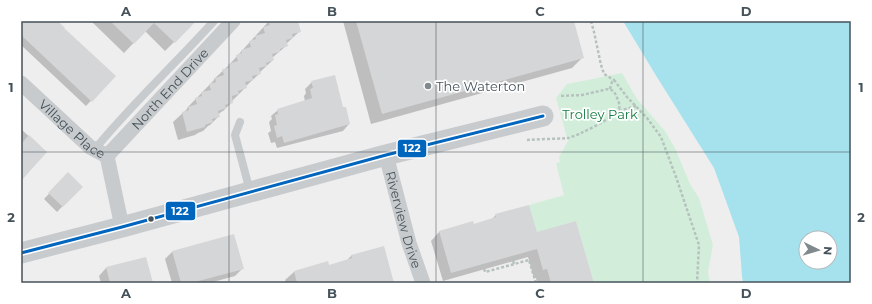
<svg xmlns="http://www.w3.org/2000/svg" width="872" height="304" viewBox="0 0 872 304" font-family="Montserrat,sans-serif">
  <rect width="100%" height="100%" fill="#efeeee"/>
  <polygon fill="#d2eedb" points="622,73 637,99 665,131 675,148 690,184 699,198 713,245 708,272 710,283 594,283 576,221 537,233 529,205 564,195 556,163 560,162 559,157 568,141 556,98 567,84"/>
  <path fill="#a6e2ed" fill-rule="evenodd" d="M 623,21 L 851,21 L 851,283 L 743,283 L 742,276 L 739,237 L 714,168 L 655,74 ZM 806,238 L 830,238 L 830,262 L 806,262 Z"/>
  <g fill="#0003">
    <polygon points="21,21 57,21 63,28 114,76 86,106 21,45"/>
    <polygon points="91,21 195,21 165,51 145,31 124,53"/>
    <polygon points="269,21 297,21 300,31 286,44 286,46 272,58 273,60 259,73 259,74 245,87 245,88 232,101 232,102 223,111 221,112 218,115 219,116 210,125 208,126 203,131 198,133 195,135 178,140 173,122 187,109 187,108 214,80 214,79 228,66"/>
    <polygon points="343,21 573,21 583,57 572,68 371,124"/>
    <polygon points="312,82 342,108 349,124 343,131 277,148 275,142 271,143 268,133 271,131 269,122 272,119 271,116 278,110 305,102 304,96 306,93 305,89"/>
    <polygon points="21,129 46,152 21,179"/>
    <polygon points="63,179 81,187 57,212 44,199"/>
    <polygon points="496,215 536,234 593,283 537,283 536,278 534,278 528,257 443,281 431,241 440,231 473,225 492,219"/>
    <polygon points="233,235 243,268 235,276 209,283 172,283 165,259 172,252"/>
    <polygon points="352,255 393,283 286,283 285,280 294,272 327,262 329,266 346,261"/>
    <polygon points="106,268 152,283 101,283 99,276"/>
  </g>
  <g fill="#d5d6d7">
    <polygon points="21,21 58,21 65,28 64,28 116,76 92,102 21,35"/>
    <polygon points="110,21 196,21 175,43 154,23 134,44"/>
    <polygon points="268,21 298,21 301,32 292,34 293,38 286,40 288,46 280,49 280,52 272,54 274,60 266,63 267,66 259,68 261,74 252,76 253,80 245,82 247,88 238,91 239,94 232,96 233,103 225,105 226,108 218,111 220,117 212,119 213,122 205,125 205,127 187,132 182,112 189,110 188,107 197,104 195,98 202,96 201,92 211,90 209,84 216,82 215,78 224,75 222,69 229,68 228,64 238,61 236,55 242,53 241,50 251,47 249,41 256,39 255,36 265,33 263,27 270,25"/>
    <polygon points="356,21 574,21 584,58 382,114"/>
    <polygon points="335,75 343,107 346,107 350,124 284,143 282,136 277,138 274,126 277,125 275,115 278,114 277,109 312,98 310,89 313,88 311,81"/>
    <polygon points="29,135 47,152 21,181 21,144"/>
    <polygon points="68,172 83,187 63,207 48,193"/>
    <polygon points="529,205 537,232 576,221 594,283 551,283 547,269 543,270 537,249 451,273 439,231 473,221 474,224 496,217 495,214"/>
    <polygon points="234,234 244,269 191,283 181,283 172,251"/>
    <polygon points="384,246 394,283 297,283 294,271 328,261 329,265 352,258 351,255"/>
    <polygon points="146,257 153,283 110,283 106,267"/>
  </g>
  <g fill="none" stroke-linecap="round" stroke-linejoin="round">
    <g stroke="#b6c2be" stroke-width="2.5" stroke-dasharray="3 2" stroke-linecap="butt">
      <polyline points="591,21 594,32 601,65 604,74 614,80"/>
      <polyline points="610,89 612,82 614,80 627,97 647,118 661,137 676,177 699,245 697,283"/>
      <polyline points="619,111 636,106"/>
      <path d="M 527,140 C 540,139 555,139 568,138 C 577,136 616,117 619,109 C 620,106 619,103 618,100 C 615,94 615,90 608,89 L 582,95 L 559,96"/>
      <polyline points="512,256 514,264"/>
      <polyline points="483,264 485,272 529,260 536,283"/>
    </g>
    <g stroke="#c8cbcd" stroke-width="8">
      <polyline points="240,122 235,135 250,191"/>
      <path d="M 95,149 C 132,104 175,64 214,21"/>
    </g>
    <g stroke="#c8cbcd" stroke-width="15">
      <path id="s1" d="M 21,83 L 90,147 L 107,156 L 122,227"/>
      <path id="s2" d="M 386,155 L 409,243 L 423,283"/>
      <path id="s3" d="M 107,156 L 233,21"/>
    </g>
    <polyline stroke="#c8cbce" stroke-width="21" points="21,253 122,227 386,155 543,116"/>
    <defs>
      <polyline id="bus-1" points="21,253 122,227 386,155 543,116"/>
    </defs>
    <use href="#bus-1" stroke="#fff" stroke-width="6"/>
    <use href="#bus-1" stroke="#0065bd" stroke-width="3"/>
  </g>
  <path fill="none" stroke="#45525a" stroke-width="1" stroke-opacity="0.55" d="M 229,21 L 229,283M 436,21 L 436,283M 643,21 L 643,283M 21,152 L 851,152"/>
  <circle fill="#80898e" stroke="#fff" stroke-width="1.5" cx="428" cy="86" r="4"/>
  <circle fill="#45525a" stroke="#fff" stroke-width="1.5" cx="151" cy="219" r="3.5"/>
  <g text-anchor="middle" stroke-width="3.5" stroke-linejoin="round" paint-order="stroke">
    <g font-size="13" fill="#45525a" stroke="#fff" text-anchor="start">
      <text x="436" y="91">The Waterton</text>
    </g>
    <g font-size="13" fill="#45525a" stroke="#fff">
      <text dy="5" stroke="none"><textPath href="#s3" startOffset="92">North End Drive</textPath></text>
      <text dy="5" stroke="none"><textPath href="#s1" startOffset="69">Village Place</textPath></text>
      <text dy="5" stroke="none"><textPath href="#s2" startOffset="67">Riverview Drive</textPath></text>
    </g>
    <g font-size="13" fill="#167b42" stroke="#fff">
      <text x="600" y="119">Trolley Park</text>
    </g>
  </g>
  <g stroke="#fff" stroke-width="1.5">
    <rect x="397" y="139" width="30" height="19" rx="4" fill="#0065bd"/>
    <rect x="165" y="201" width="31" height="20" rx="4" fill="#0065bd"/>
  </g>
  <g font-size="11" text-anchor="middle" font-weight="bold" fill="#fff">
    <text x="412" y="152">122</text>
    <text x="180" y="215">122</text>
  </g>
  <rect width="872" height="304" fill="none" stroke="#ffffff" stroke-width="44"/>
  <g transform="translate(818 250) rotate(95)"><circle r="19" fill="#ffffff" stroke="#b5babd"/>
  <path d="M0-3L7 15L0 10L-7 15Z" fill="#80898e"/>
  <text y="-6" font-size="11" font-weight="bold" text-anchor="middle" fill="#45525a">N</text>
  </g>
  <rect x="22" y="22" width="828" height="260" fill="none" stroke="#45525a" stroke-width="1.5"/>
  <g font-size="13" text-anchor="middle" font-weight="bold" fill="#45525a">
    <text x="126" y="16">A</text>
    <text x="332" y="16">B</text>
    <text x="540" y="16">C</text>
    <text x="746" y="16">D</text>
    <text x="11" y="92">1</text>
    <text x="861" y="92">1</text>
    <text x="11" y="222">2</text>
    <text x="861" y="222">2</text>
    <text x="126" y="298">A</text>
    <text x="332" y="298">B</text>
    <text x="540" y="298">C</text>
    <text x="746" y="298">D</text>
  </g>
</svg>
